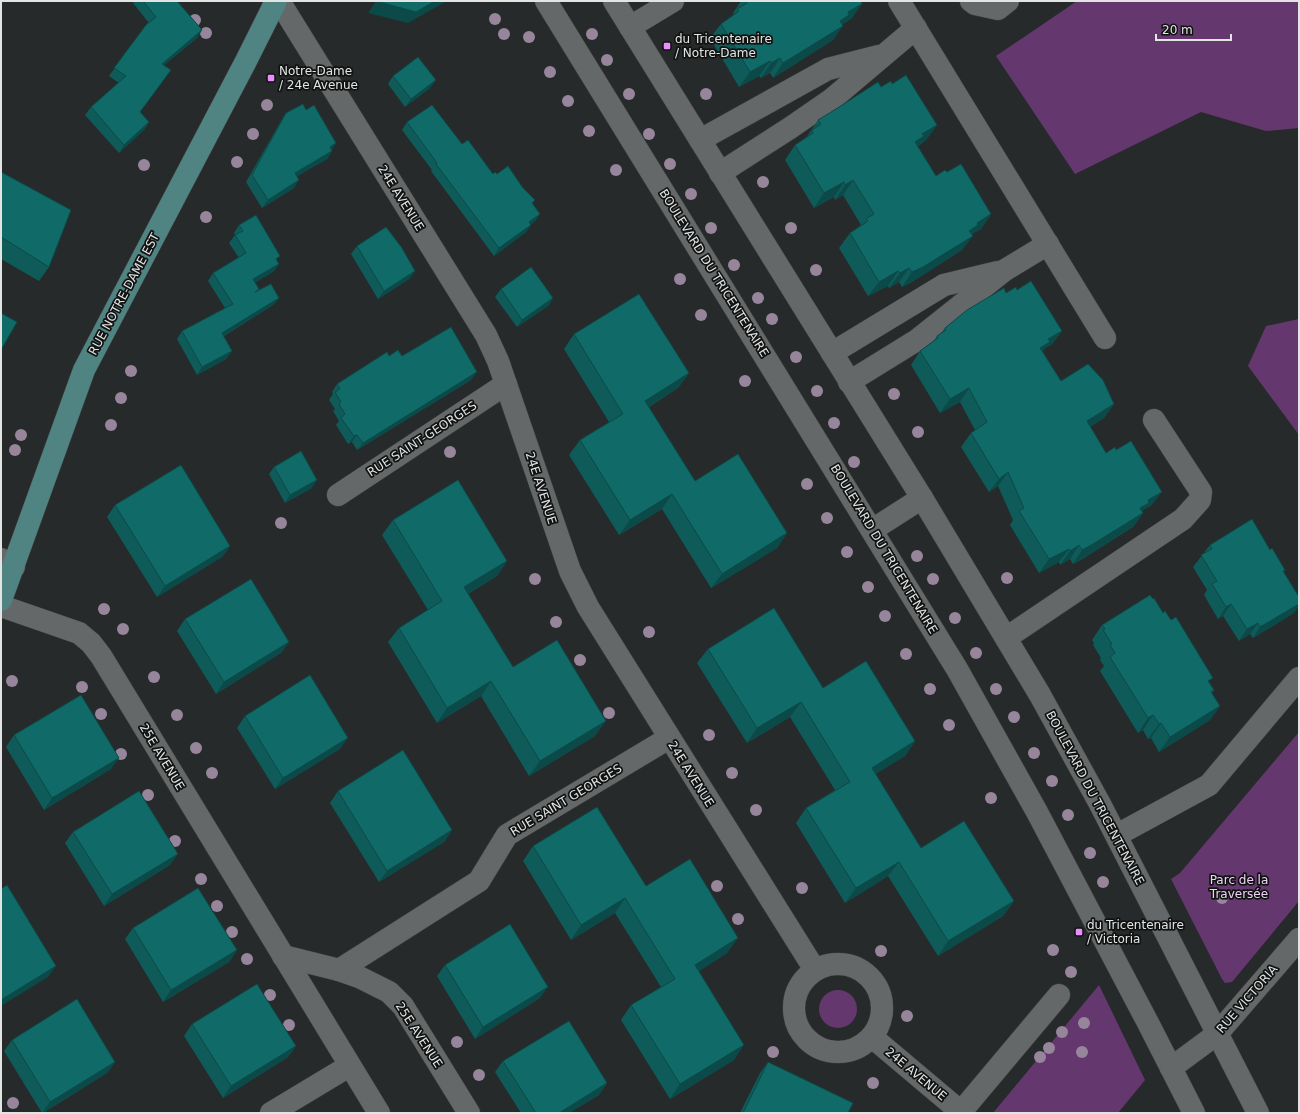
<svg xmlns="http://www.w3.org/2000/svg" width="1300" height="1114" viewBox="0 0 1300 1114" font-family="'DejaVu Sans',sans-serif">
  <rect width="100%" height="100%" fill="#272a2a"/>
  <g fill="#64386e">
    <polygon points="1077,1 1299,1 1299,128 1266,131 1201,112 1075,174 996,56"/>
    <polygon points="1299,319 1299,435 1248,366 1266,326"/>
    <polygon points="1299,732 1299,901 1232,982 1225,983 1222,979 1171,879 1180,873"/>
    <polygon points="1099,985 1145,1080 1118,1113 993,1113"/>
    <circle cx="838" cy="1009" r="19"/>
  </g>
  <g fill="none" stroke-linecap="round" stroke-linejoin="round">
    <defs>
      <g id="minor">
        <polyline points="279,1 486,335 498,361 570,571 588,607 815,970"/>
        <polyline points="546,1 957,669 1037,812 1147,1021 1194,1113"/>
        <polyline points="614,1 922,498 1040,695 1100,804 1258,1113"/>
        <polyline points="899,1 1105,338"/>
        <polyline points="971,1 975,4 998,9 1008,1"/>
        <polyline points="630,27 673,1"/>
        <polyline points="700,140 828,69 879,56"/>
        <polyline points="720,173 790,128 832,99 916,28"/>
        <polyline points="832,353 944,285 998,272"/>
        <polyline points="849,382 917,340 1005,270 1048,244"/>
        <polyline points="338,495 506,384"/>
        <polyline points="872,530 922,498"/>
        <polyline points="1,559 14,567"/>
        <polyline points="1,606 79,633 91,643 101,656 379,1113"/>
        <polyline points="1006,638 1183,519 1200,500 1201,492 1154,420"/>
        <polyline points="1117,835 1209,785 1299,678"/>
        <polyline points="283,956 339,970 359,977 389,992 403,1006 469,1113"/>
        <circle cx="838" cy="1008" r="44"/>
        <polyline points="339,970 479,881 507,835 669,738"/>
        <polyline points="872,1037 961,1112"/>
        <polyline points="1171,1068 1217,1034 1299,939"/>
        <polyline points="271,1113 349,1066"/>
        <polyline points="960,1113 1059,995"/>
      </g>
      <polyline id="major" points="1,600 84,370 246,61 276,1"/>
    </defs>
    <use href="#minor" stroke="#434544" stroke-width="23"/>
    <use href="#major" stroke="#434544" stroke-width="23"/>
    <use href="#minor" stroke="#656868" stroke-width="22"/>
    <use href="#major" stroke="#4f8482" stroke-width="22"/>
  </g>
  <g fill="#96859b">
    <circle cx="495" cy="19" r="6"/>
    <circle cx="195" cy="20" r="6"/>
    <circle cx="206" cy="33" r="6"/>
    <circle cx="504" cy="34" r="6"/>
    <circle cx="592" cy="34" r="6"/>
    <circle cx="529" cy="37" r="6"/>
    <circle cx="607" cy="60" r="6"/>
    <circle cx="550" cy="72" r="6"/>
    <circle cx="629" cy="94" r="6"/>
    <circle cx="706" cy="94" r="6"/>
    <circle cx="568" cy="101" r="6"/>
    <circle cx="267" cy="105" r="6"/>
    <circle cx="589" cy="131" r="6"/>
    <circle cx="253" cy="134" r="6"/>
    <circle cx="649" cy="134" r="6"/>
    <circle cx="237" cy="162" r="6"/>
    <circle cx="670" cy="164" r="6"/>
    <circle cx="144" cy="165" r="6"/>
    <circle cx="616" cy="170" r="6"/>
    <circle cx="763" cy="182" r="6"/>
    <circle cx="691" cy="194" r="6"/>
    <circle cx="206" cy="217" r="6"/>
    <circle cx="711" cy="228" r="6"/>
    <circle cx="791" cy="228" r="6"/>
    <circle cx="734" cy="265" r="6"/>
    <circle cx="816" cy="270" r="6"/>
    <circle cx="680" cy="279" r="6"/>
    <circle cx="758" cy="298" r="6"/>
    <circle cx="701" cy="315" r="6"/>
    <circle cx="772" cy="319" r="6"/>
    <circle cx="796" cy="357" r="6"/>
    <circle cx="131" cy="371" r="6"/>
    <circle cx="745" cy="381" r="6"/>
    <circle cx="817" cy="391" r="6"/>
    <circle cx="894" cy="394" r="6"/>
    <circle cx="121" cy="398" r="6"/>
    <circle cx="834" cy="423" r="6"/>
    <circle cx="111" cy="425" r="6"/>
    <circle cx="918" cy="432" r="6"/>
    <circle cx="21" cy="435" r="6"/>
    <circle cx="15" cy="450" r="6"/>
    <circle cx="450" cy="452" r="6"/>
    <circle cx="854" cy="462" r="6"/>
    <circle cx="807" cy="484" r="6"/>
    <circle cx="827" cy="518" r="6"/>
    <circle cx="281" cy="523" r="6"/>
    <circle cx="847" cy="552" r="6"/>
    <circle cx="917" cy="556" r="6"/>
    <circle cx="1007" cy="578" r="6"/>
    <circle cx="535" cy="579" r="6"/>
    <circle cx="933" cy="579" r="6"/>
    <circle cx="868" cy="587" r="6"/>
    <circle cx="104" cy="609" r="6"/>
    <circle cx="885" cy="616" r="6"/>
    <circle cx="955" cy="618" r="6"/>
    <circle cx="556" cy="622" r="6"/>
    <circle cx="123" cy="629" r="6"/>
    <circle cx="649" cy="632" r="6"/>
    <circle cx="976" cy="653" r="6"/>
    <circle cx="906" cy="654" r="6"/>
    <circle cx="580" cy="660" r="6"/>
    <circle cx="154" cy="677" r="6"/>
    <circle cx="12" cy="681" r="6"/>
    <circle cx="82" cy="687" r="6"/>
    <circle cx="930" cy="689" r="6"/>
    <circle cx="996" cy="689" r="6"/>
    <circle cx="609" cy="713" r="6"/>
    <circle cx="101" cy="714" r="6"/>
    <circle cx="177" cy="715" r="6"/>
    <circle cx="1014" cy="717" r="6"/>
    <circle cx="949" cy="725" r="6"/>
    <circle cx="709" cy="735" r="6"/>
    <circle cx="196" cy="748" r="6"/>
    <circle cx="1034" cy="753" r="6"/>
    <circle cx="121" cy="754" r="6"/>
    <circle cx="212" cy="773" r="6"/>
    <circle cx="732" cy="773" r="6"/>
    <circle cx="1052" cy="781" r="6"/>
    <circle cx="148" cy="795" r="6"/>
    <circle cx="991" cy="798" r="6"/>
    <circle cx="756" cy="810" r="6"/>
    <circle cx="1068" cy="815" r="6"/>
    <circle cx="175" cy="841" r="6"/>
    <circle cx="1090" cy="853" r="6"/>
    <circle cx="201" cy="879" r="6"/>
    <circle cx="1103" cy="882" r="6"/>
    <circle cx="717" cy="886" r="6"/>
    <circle cx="802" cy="888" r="6"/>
    <circle cx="1222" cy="898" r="6"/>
    <circle cx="217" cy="906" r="6"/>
    <circle cx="738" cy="919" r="6"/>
    <circle cx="232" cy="932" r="6"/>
    <circle cx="1053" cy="950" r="6"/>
    <circle cx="881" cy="951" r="6"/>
    <circle cx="247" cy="959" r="6"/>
    <circle cx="1071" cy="972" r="6"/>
    <circle cx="270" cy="995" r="6"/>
    <circle cx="907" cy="1016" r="6"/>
    <circle cx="1084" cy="1023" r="6"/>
    <circle cx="289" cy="1025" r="6"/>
    <circle cx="1062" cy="1032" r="6"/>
    <circle cx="457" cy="1042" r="6"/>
    <circle cx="1049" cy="1048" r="6"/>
    <circle cx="773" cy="1052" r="6"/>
    <circle cx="1082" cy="1052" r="6"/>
    <circle cx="1040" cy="1057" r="6"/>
    <circle cx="479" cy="1075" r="6"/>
    <circle cx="873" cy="1083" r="6"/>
    <circle cx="13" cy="1103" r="6"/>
  </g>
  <g fill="#0e5b59">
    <polygon points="135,1 177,1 202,30 197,38 164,65 140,112 149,122 144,130 119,153 85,115 91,107 119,83 109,76 146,25 149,23 133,3"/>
    <polygon points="741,1 861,1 852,18 843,24 833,40 773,78 770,73 761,78 759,76 739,87 710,38 721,24 733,16 734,14 733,13"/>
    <polygon points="393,76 430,88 405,107 388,84"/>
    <polygon points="892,84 937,125 926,140 918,146 936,176 947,172 991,214 981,229 972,234 962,250 912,282 902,287 899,282 889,288 888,286 868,296 839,248 850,233 861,225 843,195 835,200 834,197 814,208 785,160 795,145 806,138 818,120 881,87"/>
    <polygon points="306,110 336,143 331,149 332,151 327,159 297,176 294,188 262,208 246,182 281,121 286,113"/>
    <polygon points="407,122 462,144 493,174 533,204 540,214 535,221 531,224 526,232 494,256 431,171 432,170 402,130"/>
    <polygon points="1,172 49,267 39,281 1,259"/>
    <polygon points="239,225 277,261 279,264 273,272 255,282 259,289 279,298 273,305 224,336 232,351 226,359 197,375 177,339 182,331 225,308 208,281 213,273 239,258 229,243 235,235 234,233"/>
    <polygon points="357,246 415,271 409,279 378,299 351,254"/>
    <polygon points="501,289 553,298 548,306 517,327 495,297"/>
    <polygon points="1017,290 1062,331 1052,344 1044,349 1043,352 1061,381 1114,404 1104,418 1090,427 1106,453 1152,505 1143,510 1142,512 1143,513 1133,527 1084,558 1073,564 1070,559 1060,565 1059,562 1039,573 1010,525 1013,520 998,486 989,492 961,447 971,433 975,430 960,402 940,413 911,365 920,351 933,342 937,336 941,333 945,328 1006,293"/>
    <polygon points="574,334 689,373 678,388 649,407 695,481 787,533 777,548 711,588 662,509 619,535 569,455 580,440 609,422 564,349"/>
    <polygon points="389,356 402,356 471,380 357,450 352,442 348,444 336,425 339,421 333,411 335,409 329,400 333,394 332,392 337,384"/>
    <polygon points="274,467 312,488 285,503 269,474"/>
    <polygon points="115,505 230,546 222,557 157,597 107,517"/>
    <polygon points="393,520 507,561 497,576 468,594 513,667 595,736 529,776 481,696 437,723 388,642 399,628 428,610 382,535"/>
    <polygon points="1210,545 1270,550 1285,570 1284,572 1294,613 1253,638 1250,634 1239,641 1223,616 1218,619 1204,595 1207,590 1193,567"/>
    <polygon points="1153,599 1163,613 1210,683 1214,690 1212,693 1220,706 1210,720 1159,752 1151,738 1148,739 1143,730 1138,733 1100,671 1104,666 1100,660 1101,658 1093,645 1094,643 1092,640 1102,625"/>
    <polygon points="185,619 289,642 281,653 216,694 177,631"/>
    <polygon points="708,649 823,688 915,741 905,756 875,774 921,848 1014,901 1003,916 938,956 888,876 845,903 796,823 806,808 835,790 790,717 747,743 697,663"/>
    <polygon points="245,716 340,749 275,789 237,728"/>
    <polygon points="14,735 111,769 44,810 6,747"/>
    <polygon points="338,791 452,830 444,842 379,882 330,803"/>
    <polygon points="73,832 170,865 104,906 65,843"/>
    <polygon points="533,846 646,886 727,953 699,971 734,1060 670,1099 621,1020 631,1005 661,987 615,913 571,940 523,861"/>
    <polygon points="133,928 237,950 229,962 163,1002 125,939"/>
    <polygon points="445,965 540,998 475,1039 437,976"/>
    <polygon points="192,1024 296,1046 288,1057 223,1098 184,1036"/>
    <polygon points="12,1040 115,1062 107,1073 43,1113 42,1113 4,1051"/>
    <polygon points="503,1061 607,1083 599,1095 569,1113 521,1113 495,1072"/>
    <polygon points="768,1062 848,1113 740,1113 760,1073"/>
  </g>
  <g fill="#0b4a48">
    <polygon points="376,1 447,1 408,23 368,13"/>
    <polygon points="862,4 852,18 843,24 841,27 843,26 833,40 773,78 783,63 848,12"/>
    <polygon points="202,30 197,38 157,71 162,64"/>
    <polygon points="780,58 770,73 761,78 771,63"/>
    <polygon points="770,61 759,76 739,87 750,72"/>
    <polygon points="436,80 430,88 405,107 411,99"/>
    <polygon points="149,122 144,130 119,153 124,145"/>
    <polygon points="937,125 926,140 918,145 914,151 915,142 922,134"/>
    <polygon points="336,143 331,151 330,147"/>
    <polygon points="332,151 327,159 289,181 295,173"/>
    <polygon points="299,180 294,188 262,208 268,200"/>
    <polygon points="853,180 843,195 835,200 845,185"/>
    <polygon points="844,182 834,197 814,208 824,193"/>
    <polygon points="540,214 535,221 524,229 529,222"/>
    <polygon points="991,214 981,229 972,234 973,236 962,250 912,282 902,287 912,272 969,231 977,223"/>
    <polygon points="531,225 526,232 494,256 499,248"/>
    <polygon points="279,264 273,272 248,287 253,279"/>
    <polygon points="909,268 899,282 889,288 900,273"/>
    <polygon points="415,271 409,279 378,299 384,291"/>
    <polygon points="898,271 888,286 868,296 879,282"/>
    <polygon points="279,298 273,305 216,340 222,333"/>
    <polygon points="553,298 548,306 517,327 522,320"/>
    <polygon points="1062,331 1052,344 1044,349 1040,356 1040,348 1048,339"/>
    <polygon points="232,351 226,359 197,375 202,367"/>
    <polygon points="477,372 471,380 357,450 363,443"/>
    <polygon points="689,373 678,388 635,415 645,401"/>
    <polygon points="969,388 960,402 940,413 950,399"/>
    <polygon points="1114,404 1104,418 1077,435 1087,421"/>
    <polygon points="357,435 352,442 348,444 354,436"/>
    <polygon points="1008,472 998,486 989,492 999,479"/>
    <polygon points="317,480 312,488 285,503 290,495"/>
    <polygon points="1162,492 1152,505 1143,510 1141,514 1143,513 1133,527 1073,564 1082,550 1148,500"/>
    <polygon points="672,494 662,509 619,535 630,520"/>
    <polygon points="787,533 777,548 711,588 722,574"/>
    <polygon points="1079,545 1070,559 1060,565 1070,551"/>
    <polygon points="230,546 222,557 157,597 165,586"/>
    <polygon points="1069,549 1059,562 1039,573 1049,559"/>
    <polygon points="507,561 497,576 454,602 464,587"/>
    <polygon points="1231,604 1223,616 1218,619 1226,607"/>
    <polygon points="1299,604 1299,606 1294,613 1253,638 1260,627"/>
    <polygon points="1258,623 1250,634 1239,641 1247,629"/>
    <polygon points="289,642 281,653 216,694 224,682"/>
    <polygon points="491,681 481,696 437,723 447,708"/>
    <polygon points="801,702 790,717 747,743 757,728"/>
    <polygon points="1220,706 1210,720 1159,752 1170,737"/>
    <polygon points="1153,715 1143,730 1138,733 1148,718"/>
    <polygon points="606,721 595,736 529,776 540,761"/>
    <polygon points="1161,723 1151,738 1148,739 1159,724"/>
    <polygon points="348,738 340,749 275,789 283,778"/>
    <polygon points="915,741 905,756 861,783 872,768"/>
    <polygon points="119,758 111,769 44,810 52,798"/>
    <polygon points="452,830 444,842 379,882 387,871"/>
    <polygon points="178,854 170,865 104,906 112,894"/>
    <polygon points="899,862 888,876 845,903 856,888"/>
    <polygon points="625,898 615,913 571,940 581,925"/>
    <polygon points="1014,901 1003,916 938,956 948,941"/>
    <polygon points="738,938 727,953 685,980 695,965"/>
    <polygon points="237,950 229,962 163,1002 171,990"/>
    <polygon points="56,966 48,977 1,1006 1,1000"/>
    <polygon points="548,987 540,998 475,1039 483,1027"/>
    <polygon points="744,1045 734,1060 670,1099 680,1084"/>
    <polygon points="296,1046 288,1057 223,1098 231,1086"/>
    <polygon points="115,1062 107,1073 42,1113 50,1102"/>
    <polygon points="607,1083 599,1095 569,1113 559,1113"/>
  </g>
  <g fill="#106a67" stroke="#0b4a48">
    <polygon points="143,1 177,1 202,30 162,64 171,70 140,112 149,122 124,145 91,107 126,76 114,68 146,25 156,17"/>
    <polygon points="376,1 435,1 416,12"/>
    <polygon points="746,1 861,1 862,4 848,12 849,15 840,21 843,26 783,63 780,58 771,63 770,61 750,72 721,24 739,11 737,9 747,3"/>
    <polygon points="418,57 436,80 411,99 393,76"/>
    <polygon points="906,75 937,125 922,134 924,136 915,142 936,176 945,170 947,172 961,164 991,214 977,223 978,225 969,231 973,236 923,267 912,272 909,268 900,273 898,271 879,282 850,233 868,221 866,219 874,214 853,180 845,185 844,182 824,193 795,145 813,133 812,130 821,124 818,120 836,109 878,82 881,87 891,81 892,84"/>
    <polygon points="303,104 306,110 314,105 336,143 330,147 332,151 295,173 299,180 268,200 252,175 286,113"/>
    <polygon points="432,105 462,144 468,140 493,174 495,172 497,174 508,166 523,188 535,200 532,203 540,214 529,222 531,225 499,248 436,164 437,163 407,122"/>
    <polygon points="1,172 71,210 49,267 1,237"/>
    <polygon points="256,215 280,256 276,259 279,264 253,279 259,289 255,292 271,284 279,298 222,333 232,351 202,367 182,331 233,304 213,273 246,253 235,235 243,231 239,225"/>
    <polygon points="386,227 402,248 415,271 384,291 357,246"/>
    <polygon points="531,267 553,298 522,320 501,289"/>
    <polygon points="1031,281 1062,331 1048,339 1050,342 1040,348 1061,381 1088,364 1103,380 1114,404 1087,421 1106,453 1115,447 1116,450 1131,441 1162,492 1148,500 1149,503 1140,508 1143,513 1093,544 1082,550 1079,545 1070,551 1069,549 1049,559 1019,511 1024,508 1008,472 999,479 971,433 987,422 969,388 950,399 920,351 938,338 937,336 946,330 945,328 967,310 1004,288 1006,293 1016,287 1017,290"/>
    <polygon points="639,294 689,373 645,401 695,481 738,454 787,533 722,574 672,494 630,520 580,440 623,414 574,334"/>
    <polygon points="1,313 17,322 1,350"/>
    <polygon points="451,327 477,372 363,443 357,435 354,436 341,418 345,414 339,404 341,402 335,392 340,389 337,384 387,352 389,356 398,350 402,356"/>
    <polygon points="301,451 317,480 290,495 274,467"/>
    <polygon points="181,465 230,546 165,586 115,505"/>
    <polygon points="458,480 507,561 464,587 513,667 557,640 606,721 540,761 491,681 447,708 399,628 442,601 393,520"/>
    <polygon points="1252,519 1270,550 1272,548 1285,570 1283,571 1299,597 1299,604 1260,627 1258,623 1247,629 1231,604 1226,607 1212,584 1217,581 1201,555 1212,549 1210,545"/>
    <polygon points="251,579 289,642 224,682 185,619"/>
    <polygon points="1150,595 1153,599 1154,598 1163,613 1165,611 1171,620 1176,617 1213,678 1208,681 1214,690 1211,692 1220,706 1170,737 1161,723 1159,724 1153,715 1148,718 1110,657 1115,653 1110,645 1112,644 1103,630 1105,629 1102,625"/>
    <polygon points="774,608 823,688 866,661 915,741 872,768 921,848 964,821 1014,901 948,941 899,862 856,888 806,808 850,782 801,702 757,728 708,649"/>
    <polygon points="310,675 348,738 283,778 245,716"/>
    <polygon points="81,695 119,758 52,798 14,735"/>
    <polygon points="403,750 452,830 387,871 338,791"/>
    <polygon points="139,791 178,854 112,894 73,832"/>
    <polygon points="597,807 646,886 690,859 738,938 695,965 744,1045 680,1084 631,1005 675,979 625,898 581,925 533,846"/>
    <polygon points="7,885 56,966 1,1000 1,889"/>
    <polygon points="198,888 237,950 171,990 133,928"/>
    <polygon points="510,924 548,987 483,1027 445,965"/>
    <polygon points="257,984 296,1046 231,1086 192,1024"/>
    <polygon points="77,999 115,1062 50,1102 12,1040"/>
    <polygon points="569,1021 607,1083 559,1113 536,1113 503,1061"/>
    <polygon points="768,1062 853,1103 848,1113 743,1113"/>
  </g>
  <g fill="#ea8dfd" stroke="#111212" stroke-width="1.5">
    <rect x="663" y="42" width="8" height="8" rx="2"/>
    <rect x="267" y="74" width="8" height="8" rx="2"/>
    <rect x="1075" y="928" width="8" height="8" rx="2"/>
  </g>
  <g text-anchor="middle" stroke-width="3.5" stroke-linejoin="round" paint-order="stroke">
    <g font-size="12" fill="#e3e4e4" stroke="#111212" text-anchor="start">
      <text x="675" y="43">du Tricentenaire<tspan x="675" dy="14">/ Notre-Dame</tspan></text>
      <text x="279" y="75">Notre-Dame<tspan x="279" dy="14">/ 24e Avenue</tspan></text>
      <text x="1087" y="929">du Tricentenaire<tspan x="1087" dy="14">/ Victoria</tspan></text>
    </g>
    <g font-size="12" fill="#e3e4e4" stroke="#111212">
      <text transform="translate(401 198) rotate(58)" y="4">24E AVENUE</text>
      <text transform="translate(714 273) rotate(58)" y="4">BOULEVARD DU TRICENTENAIRE</text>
      <text transform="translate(124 294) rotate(-62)" y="4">RUE NOTRE-DAME EST</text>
      <text transform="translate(422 439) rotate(-33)" y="4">RUE SAINT-GEORGES</text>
      <text transform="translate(541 488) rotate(72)" y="4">24E AVENUE</text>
      <text transform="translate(884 549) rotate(59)" y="4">BOULEVARD DU TRICENTENAIRE</text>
      <text transform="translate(162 757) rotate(59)" y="4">25E AVENUE</text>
      <text transform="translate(691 774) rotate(58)" y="4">24E AVENUE</text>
      <text transform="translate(1095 798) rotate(62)" y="4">BOULEVARD DU TRICENTENAIRE</text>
      <text transform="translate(566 800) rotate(-31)" y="4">RUE SAINT GEORGES</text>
      <text transform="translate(1247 999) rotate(-49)" y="4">RUE VICTORIA</text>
      <text transform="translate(419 1035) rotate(57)" y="4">25E AVENUE</text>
      <text transform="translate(916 1074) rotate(40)" y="4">24E AVENUE</text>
    </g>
    <g font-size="12" fill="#f0d0f7" stroke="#111212">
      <text x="1239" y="884">Parc de la<tspan x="1239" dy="14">Traversée</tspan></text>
    </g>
  </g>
  <rect width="1300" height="1114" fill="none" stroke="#e3e4e4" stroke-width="4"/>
  <path d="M1156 34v6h75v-6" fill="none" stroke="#e3e4e4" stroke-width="2"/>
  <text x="1162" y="34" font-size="12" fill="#e3e4e4" stroke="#111212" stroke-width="3" paint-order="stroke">20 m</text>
</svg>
